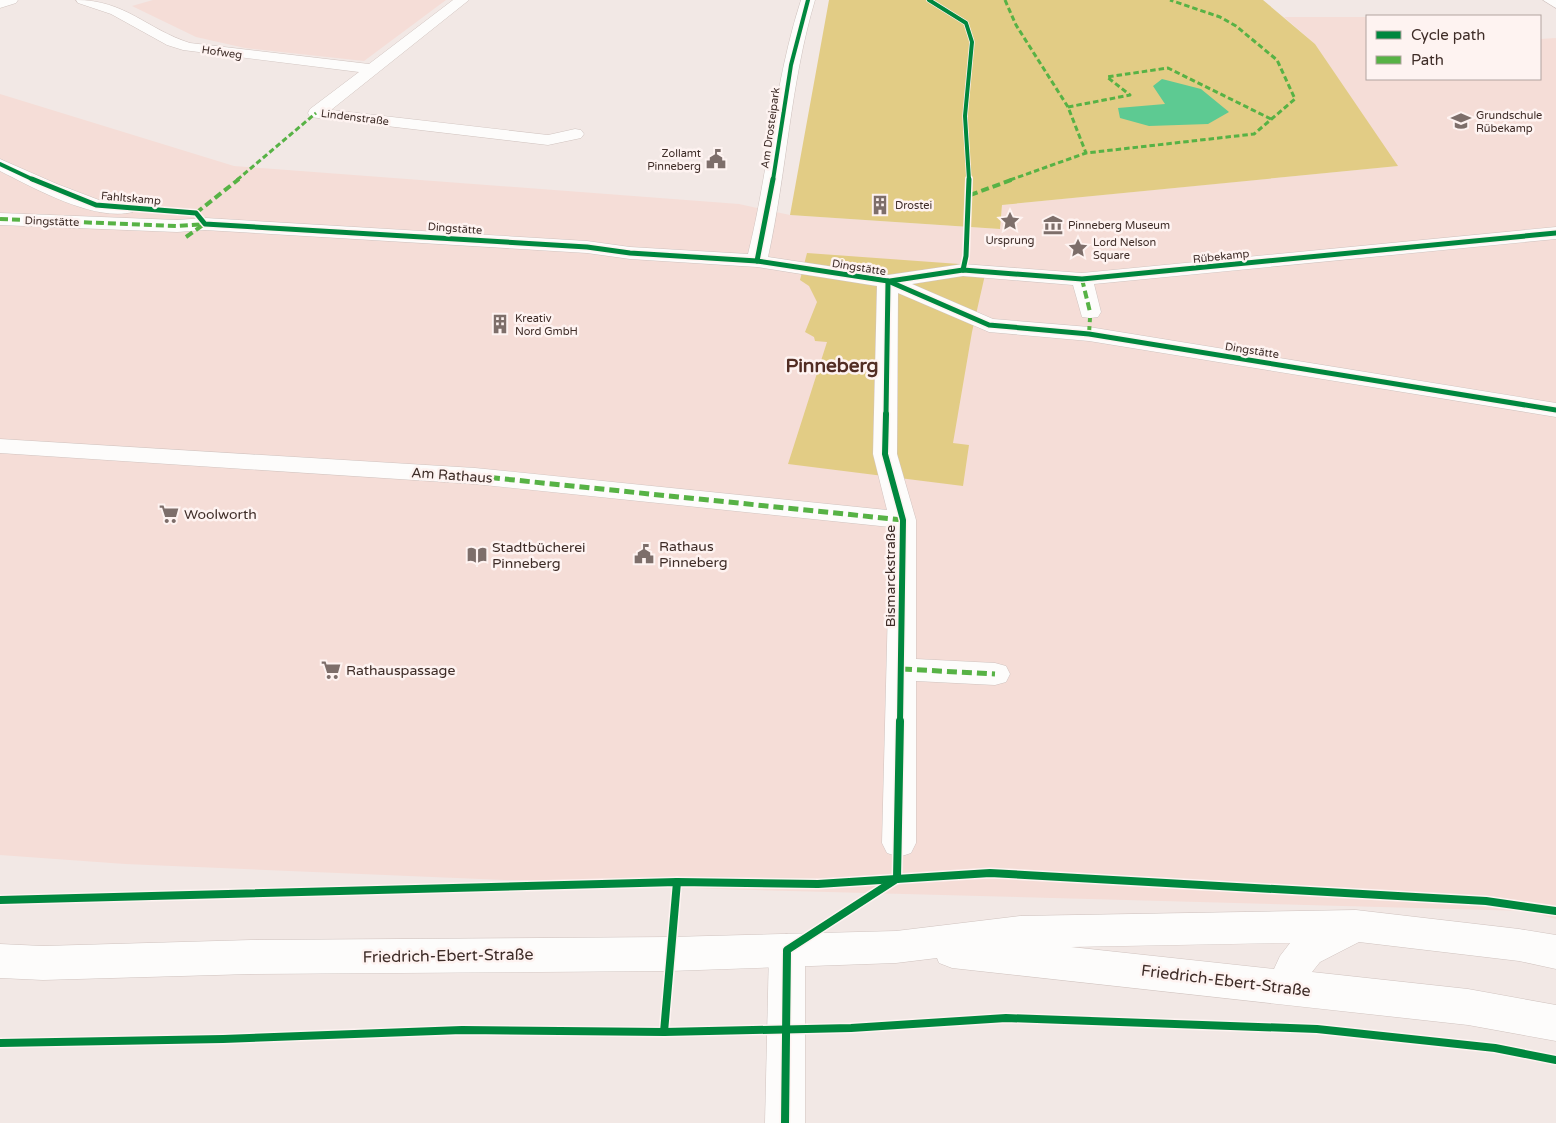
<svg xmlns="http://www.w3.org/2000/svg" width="1556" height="1123" viewBox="0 0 1556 1123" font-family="'Varela Round',sans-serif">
  <rect width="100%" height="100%" fill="#f2e8e5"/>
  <g fill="#f5ddd7">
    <polygon points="153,0 446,0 364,61 245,48 196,37 132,6"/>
    <polygon points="1367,16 1367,79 1540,79 1540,39 1556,38 1556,919 1527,911 720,889 125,864 0,855 0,94 234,166 739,204 790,215 999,229 1002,205 1397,166 1315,44 1284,17 1391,16 1392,16"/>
  </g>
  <g fill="#e2cc85">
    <polygon points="829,0 1263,0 1315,44 1398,166 1002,205 1000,229 790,215"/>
    <polygon points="807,253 987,266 972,332 953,443 969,445 963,486 788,464 827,342 815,341 814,337 805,332 817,302 809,286 800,280"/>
  </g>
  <polygon fill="#5dca92" points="1162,79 1201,89 1229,112 1208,124 1149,126 1120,118 1118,108 1165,104 1153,86"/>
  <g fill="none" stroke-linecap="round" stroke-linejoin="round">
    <defs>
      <g id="street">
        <polygon points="0,0 18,0 16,3 0,8"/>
        <path d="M 76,0 C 126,0 146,29 190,43 L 369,64 L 453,0 L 469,0 L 331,110 L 548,135 L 575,129 L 581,130 L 584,134 L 581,138 L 548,145 L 310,117 L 308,113 L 310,109 L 359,72 L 183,50 L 167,45 L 111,14 L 78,3 Z"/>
        <path d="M 801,0 L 815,0 C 790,84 787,171 768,257 L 888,275 L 963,264 L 1082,273 L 1556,227 L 1556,239 L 1094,284 L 1101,312 L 1098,317 L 1090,318 L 1082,317 L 1073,285 L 963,276 L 912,284 L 993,319 L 1089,327 L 1556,403 L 1556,417 L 1089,341 L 989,332 L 898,293 L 897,454 L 916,520 L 916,659 L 995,663 L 1006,666 L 1010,674 L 1006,682 L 995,685 L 916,681 L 916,843 L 911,853 L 899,857 L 887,853 L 882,843 L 890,527 L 475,484 L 0,453 L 0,439 L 475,468 L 887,510 L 873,454 L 877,286 L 757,267 L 630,259 L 587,253 L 205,230 L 177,232 L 0,225 L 0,213 L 177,220 L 205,218 L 587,241 L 630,247 L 748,254 C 769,170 774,83 801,0 Z"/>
        <polygon points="1543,0 1556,0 1556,8"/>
        <path d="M 0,159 L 57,184 L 99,200 L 133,204 L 136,208 L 133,212 C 94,222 34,188 0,171 Z"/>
        <polygon points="787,934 800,938 805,950 805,1123 765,1123 769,950 774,938"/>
      </g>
      <path id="secondary" d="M 1356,910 L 1519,929 L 1556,935 L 1556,969 L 1519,961 L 1359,942 L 1320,962 L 1312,972 L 1468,989 L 1556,1005 L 1556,1041 L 1468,1025 L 952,968 L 939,963 L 937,958 L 896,963 L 670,971 L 251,974 L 43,980 L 0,978 L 0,944 L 43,946 L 251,940 L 670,937 L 896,931 L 1020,916 ZM 1290,943 L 1280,956 L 1274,969 L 1071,947 Z"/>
    </defs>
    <use href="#street" stroke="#d0c3bf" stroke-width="1"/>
    <use href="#secondary" stroke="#d0c3bf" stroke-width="1"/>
    <use href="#street" fill="#fdfcfb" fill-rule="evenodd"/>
    <use href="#secondary" fill="#fdfcfb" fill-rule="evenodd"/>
    <g stroke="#57b245" stroke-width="3" stroke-dasharray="5.5 3" stroke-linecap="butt">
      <polyline points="1005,0 1016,25 1068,107 1086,153"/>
      <polyline points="1068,107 1130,95 1107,77 1168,68 1271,119"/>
      <polyline points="237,180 316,113"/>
      <polyline points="1010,180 1086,153 1254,134 1295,99 1277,60 1236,26 1220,17 1170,0"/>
    </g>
    <g stroke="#57b245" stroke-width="4" stroke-dasharray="8 4" stroke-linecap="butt">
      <polyline points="970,195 1014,179"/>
      <polyline points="196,213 239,179"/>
      <polyline points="0,219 177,226 207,224"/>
      <polyline points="186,237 203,225"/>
      <polyline points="1082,279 1090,312"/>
      <polyline points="1089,334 1090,318"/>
    </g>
    <g stroke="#57b245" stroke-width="5" stroke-dasharray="10 5" stroke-linecap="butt">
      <polyline points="475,476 903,520"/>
      <polyline points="902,669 995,674"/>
    </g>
    <defs>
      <g id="cycleway-far3">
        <polyline points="929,0 966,23 972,42 965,116 969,180"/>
        <polyline points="0,164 34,180"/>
        <polyline points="773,180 791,65 808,0"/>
      </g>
      <g id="cycleway-far2">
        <polyline points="32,179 96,205 196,213 205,224 587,247 630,253 757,261 888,281 989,325 1089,334 1556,410"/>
        <polyline points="757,261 773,179"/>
        <polyline points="963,270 966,256 969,179"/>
        <polyline points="890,281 963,270 1082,279 1556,233"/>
        <polyline points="886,415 888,281"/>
      </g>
      <polyline id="cycleway-far1" points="886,414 885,454 903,520 900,722"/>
      <g id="cycleway">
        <polyline points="897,879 900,721"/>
        <polyline points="0,900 677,882 818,884 990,873 1486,901 1556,911"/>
        <polyline points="664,1032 677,882"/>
        <polyline points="0,1043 223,1039 462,1030 664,1032 851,1028 1006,1018 1317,1029 1495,1048 1556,1060"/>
        <polyline points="785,1123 787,950 895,880"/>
      </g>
    </defs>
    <use href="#cycleway-far3" stroke="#fef3f1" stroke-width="5.5"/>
    <use href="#cycleway-far2" stroke="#fef3f1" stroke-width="8"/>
    <use href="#cycleway-far1" stroke="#fef3f1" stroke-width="9"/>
    <use href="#cycleway" stroke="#fef3f1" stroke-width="11"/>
    <use href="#cycleway-far3" stroke="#00873e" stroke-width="4"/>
    <use href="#cycleway-far2" stroke="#00873e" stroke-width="5"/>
    <use href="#cycleway-far1" stroke="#00873e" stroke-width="6"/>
    <use href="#cycleway" stroke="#00873e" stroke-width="8"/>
  </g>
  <defs>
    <symbol id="school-bare" viewBox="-9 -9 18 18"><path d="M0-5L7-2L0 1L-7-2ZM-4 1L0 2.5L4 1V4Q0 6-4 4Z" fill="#7d6e6a" stroke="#fef3f1" stroke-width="2.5" paint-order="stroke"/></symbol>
    <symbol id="civic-bare" viewBox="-9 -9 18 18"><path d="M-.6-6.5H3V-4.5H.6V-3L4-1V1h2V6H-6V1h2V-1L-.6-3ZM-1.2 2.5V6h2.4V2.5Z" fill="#7d6e6a" stroke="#fef3f1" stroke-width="2.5" paint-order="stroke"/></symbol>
    <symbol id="building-bare" viewBox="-9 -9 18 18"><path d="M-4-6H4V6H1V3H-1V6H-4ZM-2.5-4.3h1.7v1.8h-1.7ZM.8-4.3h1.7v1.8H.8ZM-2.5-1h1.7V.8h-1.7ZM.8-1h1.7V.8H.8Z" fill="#7d6e6a" stroke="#fef3f1" stroke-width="2.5" paint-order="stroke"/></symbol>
    <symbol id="sight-bare" viewBox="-9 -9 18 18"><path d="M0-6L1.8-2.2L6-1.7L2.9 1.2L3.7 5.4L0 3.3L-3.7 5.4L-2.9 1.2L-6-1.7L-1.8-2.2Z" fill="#7d6e6a" stroke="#fef3f1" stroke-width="2.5" paint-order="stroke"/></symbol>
    <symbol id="museum-bare" viewBox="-9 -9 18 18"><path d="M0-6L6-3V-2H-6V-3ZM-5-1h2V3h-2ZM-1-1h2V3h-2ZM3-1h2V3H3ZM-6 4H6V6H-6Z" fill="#7d6e6a" stroke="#fef3f1" stroke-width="2.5" paint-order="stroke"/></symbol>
    <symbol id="supermarket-bare" viewBox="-9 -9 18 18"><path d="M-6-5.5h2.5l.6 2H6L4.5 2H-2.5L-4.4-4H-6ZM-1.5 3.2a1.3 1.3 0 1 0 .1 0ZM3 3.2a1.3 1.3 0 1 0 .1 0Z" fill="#7d6e6a" stroke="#fef3f1" stroke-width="2.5" paint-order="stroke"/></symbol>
    <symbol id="library-bare" viewBox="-9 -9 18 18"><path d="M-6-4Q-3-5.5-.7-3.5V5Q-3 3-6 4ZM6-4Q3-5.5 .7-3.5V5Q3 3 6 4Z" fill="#7d6e6a" stroke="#fef3f1" stroke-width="2.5" paint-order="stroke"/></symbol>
  </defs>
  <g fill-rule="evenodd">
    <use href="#school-bare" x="1447" y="107" width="28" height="28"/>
    <use href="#civic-bare" x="702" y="145" width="28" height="28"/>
    <use href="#building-bare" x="866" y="191" width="28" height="28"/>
    <use href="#sight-bare" x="996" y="207" width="28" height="28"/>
    <use href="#museum-bare" x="1039" y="211" width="28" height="28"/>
    <use href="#sight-bare" x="1064" y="234" width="28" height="28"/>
    <use href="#building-bare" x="486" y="310" width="28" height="28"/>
    <use href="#supermarket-bare" x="155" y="500" width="28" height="28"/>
    <use href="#civic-bare" x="630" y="540" width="28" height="28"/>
    <use href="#library-bare" x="463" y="541" width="28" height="28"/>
    <use href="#supermarket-bare" x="317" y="656" width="28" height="28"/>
  </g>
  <g text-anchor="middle" stroke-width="5" stroke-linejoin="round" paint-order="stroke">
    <g font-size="11" fill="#3e2c27" stroke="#fef3f1">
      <text transform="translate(222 52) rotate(8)" y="4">Hofweg</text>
      <text transform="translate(355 117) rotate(7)" y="4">Lindenstraße</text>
      <text transform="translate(770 128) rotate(-82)" y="4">Am Drosteipark</text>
      <text transform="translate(131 198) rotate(5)" y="4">Fahltskamp</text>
      <text transform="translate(52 221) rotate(2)" y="4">Dingstätte</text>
      <text transform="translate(455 228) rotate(4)" y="4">Dingstätte</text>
      <text transform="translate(1221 256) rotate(-6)" y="4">Rübekamp</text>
      <text transform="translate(859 267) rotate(9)" y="4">Dingstätte</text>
      <text transform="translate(1252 350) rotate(9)" y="4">Dingstätte</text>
    </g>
    <g font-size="11" fill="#3e2c27" stroke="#fef3f1" text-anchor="start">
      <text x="1476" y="119">Grundschule<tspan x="1476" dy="13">Rübekamp</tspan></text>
      <text x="701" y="157" text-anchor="end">Zollamt<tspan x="701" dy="13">Pinneberg</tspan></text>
      <text x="895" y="209">Drostei</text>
      <text x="1068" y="229">Pinneberg Museum</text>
      <text x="1010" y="244" text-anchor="middle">Ursprung</text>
      <text x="1093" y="246">Lord Nelson<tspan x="1093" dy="13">Square</tspan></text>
      <text x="515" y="322">Kreativ<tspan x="515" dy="13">Nord GmbH</tspan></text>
    </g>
    <g font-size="14" fill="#3e2c27" stroke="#fef3f1">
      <text transform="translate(452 475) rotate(4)" y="5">Am Rathaus</text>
      <text transform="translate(890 576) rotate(-90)" y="5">Bismarckstraße</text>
    </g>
    <g font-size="14" fill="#3e2c27" stroke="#fef3f1" text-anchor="start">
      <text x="184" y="519">Woolworth</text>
      <text x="659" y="551">Rathaus<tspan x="659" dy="16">Pinneberg</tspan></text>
      <text x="492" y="552">Stadtbücherei<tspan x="492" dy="16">Pinneberg</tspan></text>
      <text x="346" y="675">Rathauspassage</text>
    </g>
    <g font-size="16" fill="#3e2c27" stroke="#fef3f1">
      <text transform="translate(448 955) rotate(-1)" y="6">Friedrich-Ebert-Straße</text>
      <text transform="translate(1226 980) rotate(7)" y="6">Friedrich-Ebert-Straße</text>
    </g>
    <g font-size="19" font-weight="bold" fill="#522d23" stroke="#fef3f1">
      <text x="832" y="372">Pinneberg</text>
    </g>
  </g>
  <rect x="1366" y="15" width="175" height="65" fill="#fef3f1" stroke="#b1a3a0"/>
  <rect x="1376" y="31" width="25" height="8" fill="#00873e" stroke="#b1a3a0"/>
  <text x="1411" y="40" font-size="15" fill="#3e2c27">Cycle path</text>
  <rect x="1376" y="56" width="25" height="8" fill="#57b245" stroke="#b1a3a0"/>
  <text x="1411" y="65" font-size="15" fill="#3e2c27">Path</text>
</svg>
